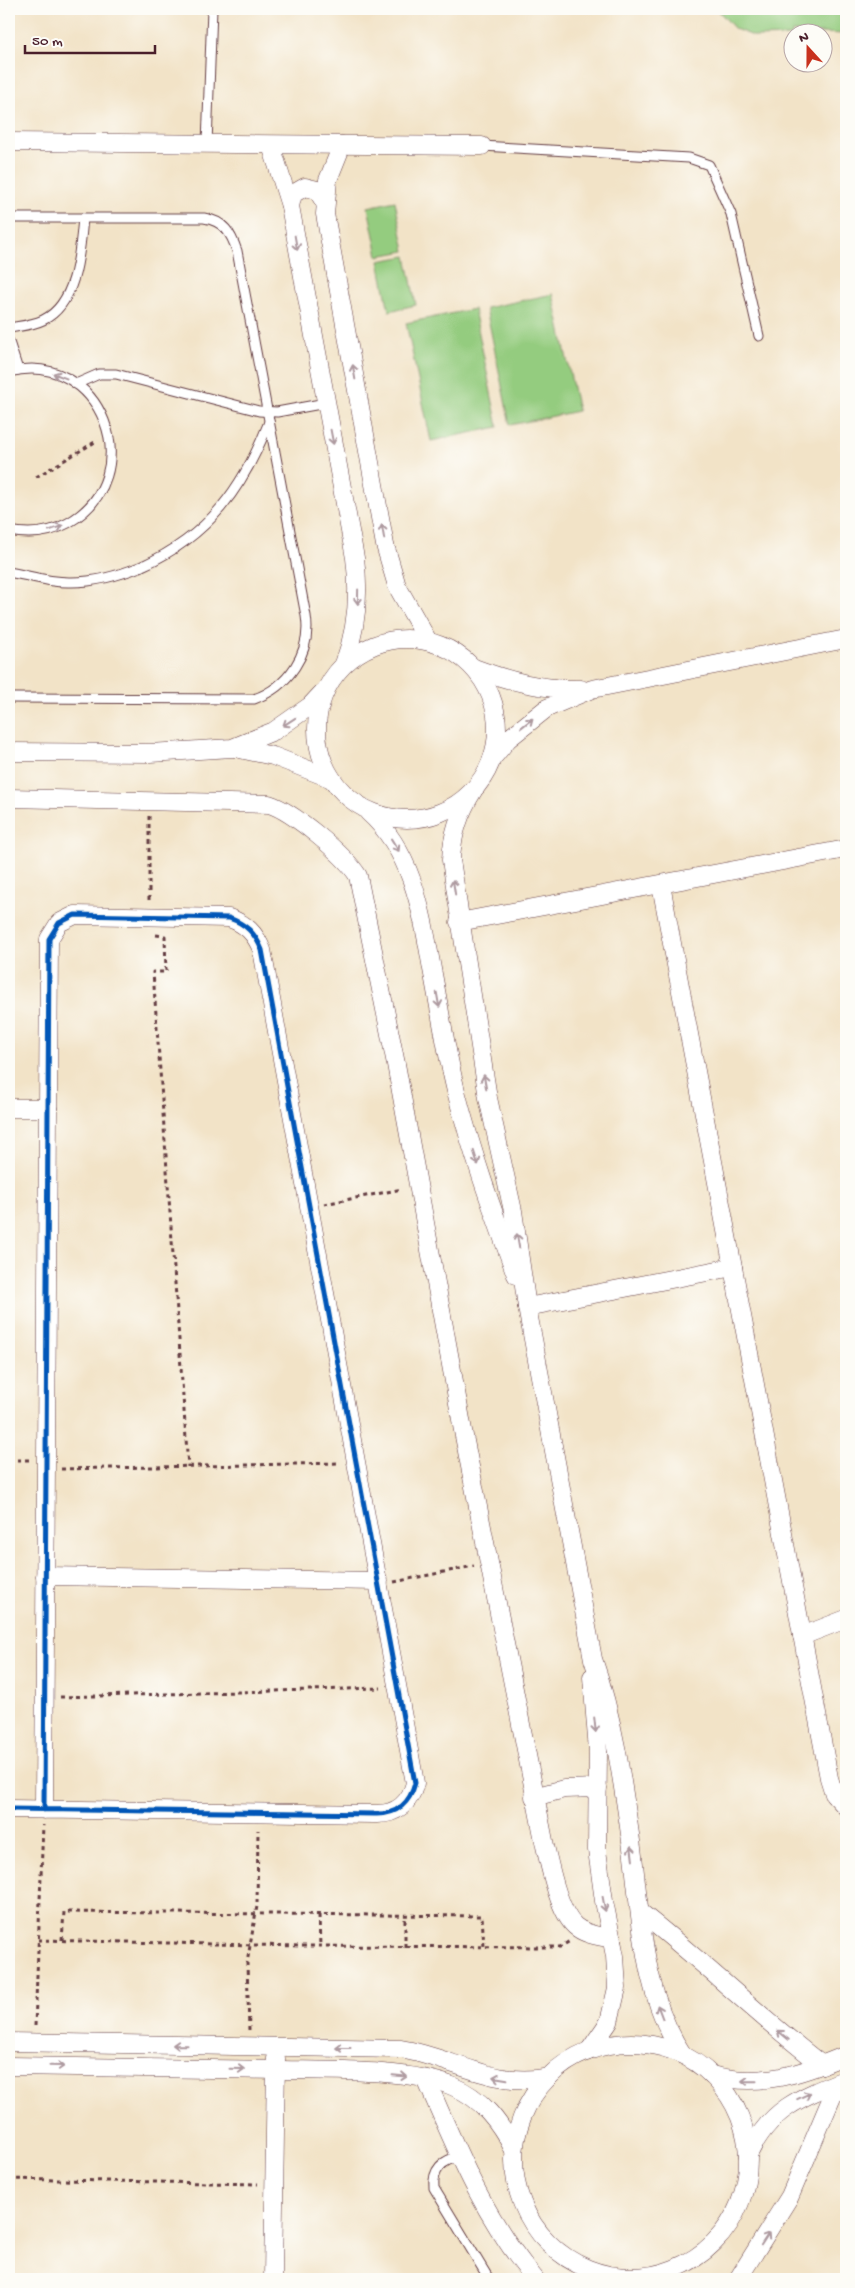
<svg xmlns="http://www.w3.org/2000/svg" width="855" height="2288" viewBox="0 0 855 2288" font-family="'Gochi Hand',sans-serif">
  <rect width="100%" height="100%" fill="#fdfcf7"/>
  <filter id="ink" filterUnits="userSpaceOnUse"><feTurbulence type="fractalNoise" baseFrequency=".02" numOctaves="2"/><feDisplacementMap in="SourceGraphic" scale="10" xChannelSelector="R" yChannelSelector="G"/><feConvolveMatrix kernelMatrix="1 2 1 2 8 2 1 2 1" color-interpolation-filters="sRGB"/></filter>
  <filter id="wash" filterUnits="userSpaceOnUse"><feTurbulence type="fractalNoise" baseFrequency=".0096" numOctaves="4" result="noise"/><feDisplacementMap in="SourceGraphic" scale="20" xChannelSelector="R" yChannelSelector="G"/><feGaussianBlur stdDeviation="1.12" result="paint"/><feColorMatrix in="noise" values="0 0 0 0 0 0 0 0 0 0 0 0 0 0 0 0 0 1.4 0 .05"/><feComposite in="paint" operator="in"/></filter>
  <g filter="url(#wash)">
    <rect width="100%" height="100%" fill="#f2e3c7"/>
    <g fill="#94cc7f" stroke="#6f7655">
      <polygon points="717,9 846,9 846,34 792,32 792,36 756,37 735,29"/>
      <polygon points="395,201 405,251 378,256 368,207"/>
      <polygon points="406,256 416,305 389,311 379,261"/>
      <polygon points="553,294 578,411 510,425 486,308"/>
      <polygon points="474,309 498,427 431,441 406,323"/>
    </g>
  </g>
  <g filter="url(#ink)">
    <g fill="none" stroke-linecap="round" stroke-linejoin="round">
      <defs>
        <g id="lane">
          <polyline points="207,144 212,9"/>
          <polyline points="482,146 689,158 709,165 731,214 759,336"/>
          <path d="M 9,218 L 204,218 C 224,221 231,233 237,251 L 306,616 C 312,653 288,687 254,699 L 9,698"/>
          <path d="M 9,328 C 20,326 33,325 43,320 C 77,304 80,251 83,218"/>
          <polyline points="9,342 18,370"/>
          <path d="M 9,372 C 101,348 151,476 68,523 C 50,533 29,535 9,531"/>
          <polyline points="76,384 99,374 116,374 259,411 277,412 326,403"/>
          <path d="M 9,572 C 30,576 51,583 72,582 C 96,582 120,575 142,566 C 209,536 243,488 269,422"/>
          <path d="M 460,2157 C 443,2159 432,2170 434,2188 L 489,2279"/>
        </g>
        <g id="street">
          <polyline points="9,142 482,146"/>
          <path d="M 271,145 L 290,206 L 355,558 C 360,596 357,629 344,664"/>
          <polyline points="342,145 328,180 325,214 385,545 397,586 428,641"/>
          <polyline points="290,206 293,194 305,187 317,190 325,203"/>
          <circle cx="407" cy="729" r="90"/>
          <path d="M 474,668 C 509,681 543,690 581,689"/>
          <polyline points="235,748 273,756 332,779"/>
          <polyline points="9,752 150,753 232,748 274,731 310,706 323,692"/>
          <polyline points="495,755 508,739 547,708 592,689 846,639"/>
          <path d="M 473,791 C 459,813 452,834 451,860 L 488,1098 L 513,1211 L 527,1307 L 593,1659 C 614,1719 623,1785 632,1848 C 641,1917 643,1996 683,2055"/>
          <path d="M 9,798 L 269,804 C 292,811 345,855 358,876 L 396,1064 L 464,1436 L 545,1846 C 550,1867 559,1912 575,1926 C 585,1935 600,1936 612,1939"/>
          <path d="M 368,812 C 413,852 422,913 432,969 C 440,1010 446,1051 456,1091 C 472,1154 494,1214 516,1275"/>
          <polyline points="661,885 829,1778 834,1794 846,1807"/>
          <polyline points="459,922 846,849"/>
          <polyline points="9,1108 48,1108"/>
          <polyline points="527,1307 733,1267"/>
          <polyline points="45,1576 379,1581"/>
          <polyline points="802,1636 846,1619"/>
          <polyline points="534,1797 564,1789 598,1788"/>
          <path d="M 9,1809 C 131,1811 254,1813 377,1814 C 397,1814 410,1803 415,1783 L 262,950 C 255,933 246,924 229,918 L 75,915 L 59,923 L 49,939 L 44,1810"/>
          <path d="M 640,1912 C 703,1961 759,2017 822,2065"/>
          <path d="M 9,2042 L 400,2049 C 452,2057 495,2089 549,2077"/>
          <circle cx="631" cy="2160" r="117"/>
          <polyline points="589,2051 609,2022 617,1988 615,1956 604,1901 597,1850 598,1751 592,1677"/>
          <path d="M 9,2066 C 100,2067 191,2068 282,2070 C 331,2071 408,2069 452,2086 C 482,2098 500,2122 514,2150"/>
          <path d="M 711,2075 C 761,2088 801,2074 846,2055"/>
          <path d="M 426,2079 C 457,2151 484,2218 535,2279"/>
          <path d="M 748,2155 C 769,2110 800,2097 844,2080"/>
          <polyline points="273,2279 276,2058"/>
          <polyline points="738,2279 790,2196 838,2083"/>
        </g>
      </defs>
      <use href="#lane" stroke="#633c42" stroke-width="11"/>
      <use href="#street" stroke="#633c42" stroke-width="19"/>
      <g stroke="#633c42" stroke-width="3" stroke-dasharray="4 4" stroke-linecap="butt">
        <polyline points="36,477 95,442"/>
        <polyline points="149,900 149,816"/>
        <polyline points="156,935 165,936 166,972 153,972 188,1467"/>
        <polyline points="324,1204 402,1189"/>
        <polyline points="9,1460 31,1460"/>
        <polyline points="61,1469 340,1463"/>
        <polyline points="394,1582 474,1566"/>
        <polyline points="60,1697 381,1688"/>
        <polyline points="319,1915 320,1947"/>
        <polyline points="38,1940 300,1946 560,1947 570,1941"/>
        <polyline points="62,1940 64,1912 482,1916 484,1947"/>
        <polyline points="405,1947 405,1916"/>
        <polyline points="35,2026 43,1825"/>
        <polyline points="249,2030 247,1963 257,1906 258,1830"/>
        <polyline points="9,2179 258,2184"/>
      </g>
      <use href="#lane" stroke="#fff" stroke-width="9"/>
      <use href="#street" stroke="#fff" stroke-width="18"/>
      <defs>
        <path id="cycleway" d="M 9,1809 C 131,1811 254,1813 377,1814 C 397,1814 410,1803 415,1783 L 262,950 C 255,933 246,924 229,918 L 75,915 L 59,923 L 49,939 L 44,1810"/>
      </defs>
      <use href="#cycleway" stroke="#fdfcf7" stroke-width="8"/>
      <use href="#cycleway" stroke="#0057b8" stroke-width="5"/>
    </g>
    <defs><path id="oneway-shaft" d="M-6 0H5M1.5-3L5.5 0L1.5 3" fill="none" stroke-width="1.6" stroke-linecap="round" stroke-linejoin="round" transform="scale(1.25)"/></defs>
    <g stroke="#ae9aa0">
      <use href="#oneway-shaft" transform="translate(296 243) rotate(80)"/>
      <use href="#oneway-shaft" transform="translate(354 372) rotate(-100)"/>
      <use href="#oneway-shaft" transform="translate(60 376) rotate(-159)"/>
      <use href="#oneway-shaft" transform="translate(332 437) rotate(79)"/>
      <use href="#oneway-shaft" transform="translate(56 528) rotate(-20)"/>
      <use href="#oneway-shaft" transform="translate(383 532) rotate(-100)"/>
      <use href="#oneway-shaft" transform="translate(358 597) rotate(91)"/>
      <use href="#oneway-shaft" transform="translate(289 722) rotate(147)"/>
      <use href="#oneway-shaft" transform="translate(527 723) rotate(-38)"/>
      <use href="#oneway-shaft" transform="translate(395 845) rotate(58)"/>
      <use href="#oneway-shaft" transform="translate(454 887) rotate(-99)"/>
      <use href="#oneway-shaft" transform="translate(438 1000) rotate(80)"/>
      <use href="#oneway-shaft" transform="translate(485 1082) rotate(-100)"/>
      <use href="#oneway-shaft" transform="translate(476 1158) rotate(72)"/>
      <use href="#oneway-shaft" transform="translate(518 1241) rotate(-100)"/>
      <use href="#oneway-shaft" transform="translate(595 1725) rotate(84)"/>
      <use href="#oneway-shaft" transform="translate(632 1853) rotate(-97)"/>
      <use href="#oneway-shaft" transform="translate(604 1904) rotate(79)"/>
      <use href="#oneway-shaft" transform="translate(660 2012) rotate(-111)"/>
      <use href="#oneway-shaft" transform="translate(783 2035) rotate(-141)"/>
      <use href="#oneway-shaft" transform="translate(180 2045) rotate(-179)"/>
      <use href="#oneway-shaft" transform="translate(343 2048) rotate(-180)"/>
      <use href="#oneway-shaft" transform="translate(57 2066) rotate(1)"/>
      <use href="#oneway-shaft" transform="translate(237 2069) rotate(1)"/>
      <use href="#oneway-shaft" transform="translate(400 2076) rotate(5)"/>
      <use href="#oneway-shaft" transform="translate(500 2078) rotate(-170)"/>
      <use href="#oneway-shaft" transform="translate(749 2081) rotate(-179)"/>
      <use href="#oneway-shaft" transform="translate(804 2096) rotate(-25)"/>
      <use href="#oneway-shaft" transform="translate(765 2239) rotate(-57)"/>
    </g>
  </g>
  <rect width="855" height="2288" fill="none" stroke="#fdfcf7" stroke-width="30"/>
  <g transform="translate(808 48) rotate(339)"><circle r="24" fill="#fdfcf7" stroke="#b5a4a5"/>
  <path d="M0-4L9 19L0 12L-9 19Z" fill="#c8321e"/>
  <text y="-8" font-size="14" font-weight="bold" text-anchor="middle" fill="#4a1f2b">N</text>
  </g>
  <path d="M25 45v8h130v-8" fill="none" stroke="#4a1f2b" stroke-width="2.5"/>
  <text x="32" y="45" font-size="15" fill="#4a1f2b" stroke="#fdfcf7" stroke-width="4" paint-order="stroke">50 m</text>
</svg>
